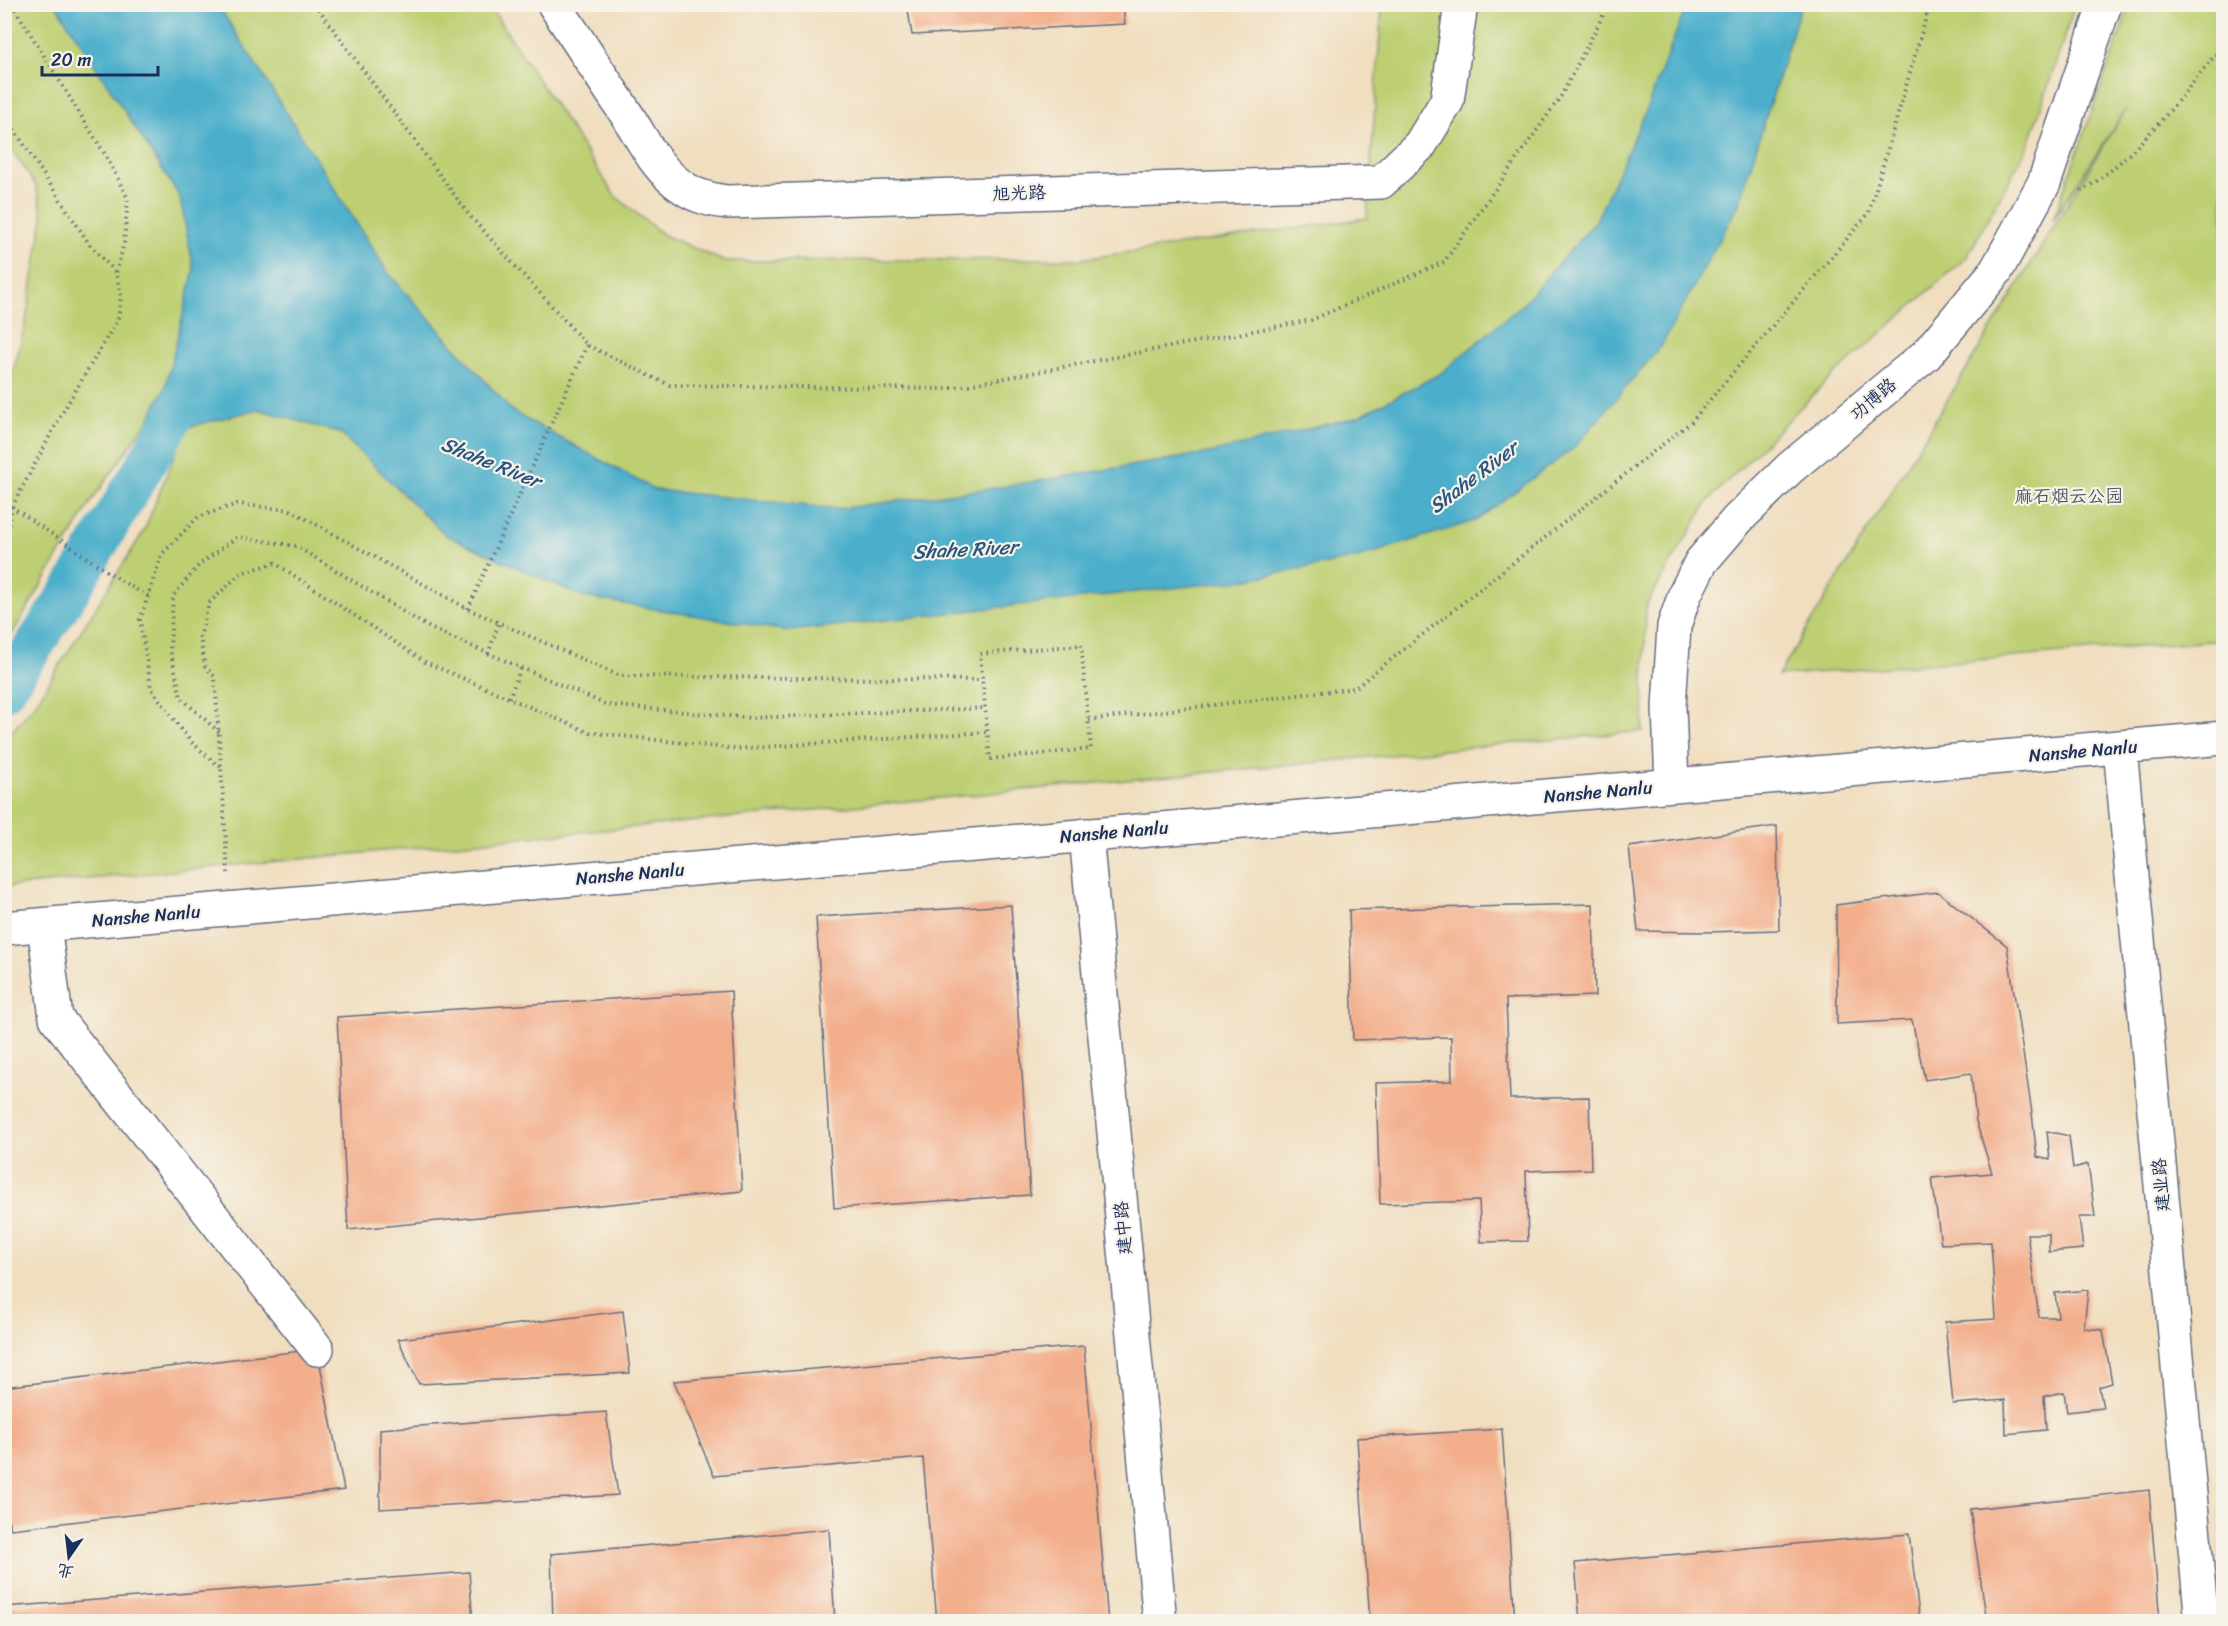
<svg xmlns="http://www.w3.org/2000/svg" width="2228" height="1626" viewBox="0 0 2228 1626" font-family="Sriracha,'LXGW WenKai TC',sans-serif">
  <rect width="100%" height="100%" fill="#f7f3e8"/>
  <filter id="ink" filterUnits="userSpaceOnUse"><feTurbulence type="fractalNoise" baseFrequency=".0167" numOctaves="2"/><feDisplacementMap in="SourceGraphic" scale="12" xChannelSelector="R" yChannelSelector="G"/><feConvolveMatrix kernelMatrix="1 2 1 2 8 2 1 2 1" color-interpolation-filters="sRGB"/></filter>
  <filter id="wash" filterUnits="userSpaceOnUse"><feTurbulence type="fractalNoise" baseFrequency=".008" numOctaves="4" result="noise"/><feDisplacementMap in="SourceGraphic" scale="24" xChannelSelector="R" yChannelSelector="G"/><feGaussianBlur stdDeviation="1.35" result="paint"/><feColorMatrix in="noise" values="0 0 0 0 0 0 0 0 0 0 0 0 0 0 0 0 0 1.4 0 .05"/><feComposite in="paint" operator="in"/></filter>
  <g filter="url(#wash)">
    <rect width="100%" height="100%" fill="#f0debf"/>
    <g fill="#bdcf72" stroke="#6c7f68" stroke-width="1.5">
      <polygon points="4,5 56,5 180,197 194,270 165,388 149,419 93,499 9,639 4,637 5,405 26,321 43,216 36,186 5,139"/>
      <polygon points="218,5 489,5 615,196 662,234 723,261 1082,259 1367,218 1382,5 1687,5 1645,113 1596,221 1522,305 1440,374 1357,417 1210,453 1000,487 838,509 655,490 513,412 388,273"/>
      <polygon points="1801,5 2075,5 2029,144 1967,257 1827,381 1709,500 1646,605 1643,731 5,887 5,739 34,706 144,531 177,449 188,427 258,409 340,433 446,535 583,597 788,631 1243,580 1357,558 1738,206"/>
      <polygon points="2130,5 2223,5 2223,640 1778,676 2126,109 2053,220"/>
    </g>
    <polygon fill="#4cafcb" stroke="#346f94" stroke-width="1.5" points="56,5 218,5 388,273 513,412 655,490 838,509 1000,487 1210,453 1357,417 1440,374 1522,305 1596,221 1645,113 1687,5 1801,5 1738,206 1661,346 1575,447 1477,520 1357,558 1243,580 788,631 583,597 446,535 340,433 258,409 189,427 177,449 149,419 165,388 194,270 180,197"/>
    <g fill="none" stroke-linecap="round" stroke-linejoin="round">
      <polyline stroke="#4cafcb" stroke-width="40" points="4,691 72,588 191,388"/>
    </g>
    <g id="blocks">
      <g fill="#f3ae8b">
        <polygon points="907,4 1123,4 1125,24 912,35"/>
        <polygon points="1777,826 1779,930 1705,932 1638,931 1629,847"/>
        <polygon points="1938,892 2007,946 2032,1113 2037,1157 2050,1160 2047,1131 2069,1136 2073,1168 2088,1164 2095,1217 2079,1217 2083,1249 2049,1252 2049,1234 2027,1234 2039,1317 2058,1317 2055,1293 2088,1290 2084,1328 2103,1330 2112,1383 2099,1387 2103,1408 2067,1412 2064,1392 2044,1396 2046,1430 2006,1434 2005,1400 1953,1404 1945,1322 1996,1319 1991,1242 1941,1244 1932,1178 1992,1173 1976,1121 1971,1073 1925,1080 1912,1020 1837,1024 1836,905"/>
        <polygon points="1593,904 1595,996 1506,999 1510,1099 1589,1097 1591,1169 1526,1171 1528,1241 1481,1242 1479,1201 1380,1204 1376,1083 1452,1081 1451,1037 1353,1040 1349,910"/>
        <polygon points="1011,905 1030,1195 834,1208 816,917"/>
        <polygon points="731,991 742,1191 348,1230 337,1017"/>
        <polygon points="623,1311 630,1373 419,1384 398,1339"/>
        <polygon points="1084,1346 1108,1622 937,1622 923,1458 714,1476 674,1381"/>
        <polygon points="317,1349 344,1490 11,1529 4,1507 4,1387"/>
        <polygon points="606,1412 618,1495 380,1509 380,1429"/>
        <polygon points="1502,1429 1515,1622 1370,1622 1357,1438"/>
        <polygon points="2149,1490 2160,1622 1987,1622 1970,1509"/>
        <polygon points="829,1529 835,1622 553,1622 551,1554"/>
        <polygon points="1909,1534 1920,1622 1580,1622 1575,1563"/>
        <polygon points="469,1572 473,1622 4,1622 4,1607"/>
      </g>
    </g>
  </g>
  <g filter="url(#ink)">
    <use href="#blocks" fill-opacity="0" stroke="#666c80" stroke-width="1.5"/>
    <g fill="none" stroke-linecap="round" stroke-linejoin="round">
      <defs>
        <g id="minor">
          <path d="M 554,4 C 578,40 601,76 625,112 C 643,139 655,169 684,188 C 697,197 711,200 727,202 L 1381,182 L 1420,145 L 1447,101 L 1461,4"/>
          <polyline points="2120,748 2202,1622"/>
          <polyline points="1672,785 1669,707 1674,626 1685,594 1701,562 1737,520 1790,468 1926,355 1996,271 2044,183 2105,4"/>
          <polyline points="1086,835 1160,1622"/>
          <polyline points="44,925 56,1018 317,1349"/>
          <polyline points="4,928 2224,738"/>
        </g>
      </defs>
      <use href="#minor" stroke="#666c80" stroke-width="36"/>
      <g stroke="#666c80" stroke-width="4" stroke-dasharray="1.5 4.5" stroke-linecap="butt">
        <polyline points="12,4 106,156 128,199 124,243 116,273"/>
        <polyline points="315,4 469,215 587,345 669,385 947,389 1311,320 1444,262 1561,96 1609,4"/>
        <polyline points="4,114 90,245 116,273 121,296 118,319 61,415 12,507 4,545"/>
        <path d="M 2081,191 C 2119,169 2154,130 2182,96 C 2196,79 2208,62 2224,46"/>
        <polyline points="4,490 12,507 123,582 148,596"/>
        <polyline points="468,609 587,345"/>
        <polygon points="1081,645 1091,749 990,759 980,654"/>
        <polyline points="488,654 499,623"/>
        <polyline points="509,698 521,668"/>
        <polyline points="1089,720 1355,688 1691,422 1869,213 1930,4"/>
        <polyline points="219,732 181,698 170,649 173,596 200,564 237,537 296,546 430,628 607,705 751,718 985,708"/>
        <polyline points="220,767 190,741 151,688 140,620 162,554 198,517 237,504 290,510 468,609 620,676 982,680"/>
        <polyline points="228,873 215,677 205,666 200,637 209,603 241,573 275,563 425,662 588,732 735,749 987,732"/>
      </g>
      <use href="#minor" stroke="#fff" stroke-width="33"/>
    </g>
  </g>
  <g text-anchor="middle" stroke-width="4.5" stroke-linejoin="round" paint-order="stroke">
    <g font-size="18" fill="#1b2f5e" stroke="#f7f3e8">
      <text transform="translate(1019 193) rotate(-2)" y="6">旭光路</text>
      <text transform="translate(1873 399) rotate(-40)" y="6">功博路</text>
      <text transform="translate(2083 751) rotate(-5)" y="6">Nanshe Nanlu</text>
      <text transform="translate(1598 792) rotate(-5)" y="6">Nanshe Nanlu</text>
      <text transform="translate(1114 832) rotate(-5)" y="6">Nanshe Nanlu</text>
      <text transform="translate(630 874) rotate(-5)" y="6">Nanshe Nanlu</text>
      <text transform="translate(146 916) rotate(-5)" y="6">Nanshe Nanlu</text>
      <text transform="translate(2161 1185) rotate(-95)" y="6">建业路</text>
      <text transform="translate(1123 1228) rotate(-95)" y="6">建中路</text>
    </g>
    <g font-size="18" fill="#445763" stroke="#f7f3e8">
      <text x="2069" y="502">麻石烟云公园</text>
    </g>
    <g font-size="20" font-style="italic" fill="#2a557f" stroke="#f7f3e8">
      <text transform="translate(491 462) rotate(22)" y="7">Shahe River</text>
      <text transform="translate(1473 477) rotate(-37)" y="7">Shahe River</text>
      <text transform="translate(965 549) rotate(-3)" y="7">Shahe River</text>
    </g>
  </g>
  <rect width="2228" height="1626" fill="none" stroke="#f7f3e8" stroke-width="24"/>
  <g transform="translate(69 1557) rotate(194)" stroke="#f7f3e8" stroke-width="4.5" paint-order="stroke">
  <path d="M0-4.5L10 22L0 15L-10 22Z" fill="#1b2f5e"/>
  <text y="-9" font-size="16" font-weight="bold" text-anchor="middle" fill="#1b2f5e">北</text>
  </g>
  <path d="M42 66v9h116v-9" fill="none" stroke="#1b2f5e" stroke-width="3"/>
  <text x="51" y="66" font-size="18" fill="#1b2f5e" stroke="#f7f3e8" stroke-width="4.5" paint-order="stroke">20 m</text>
</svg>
